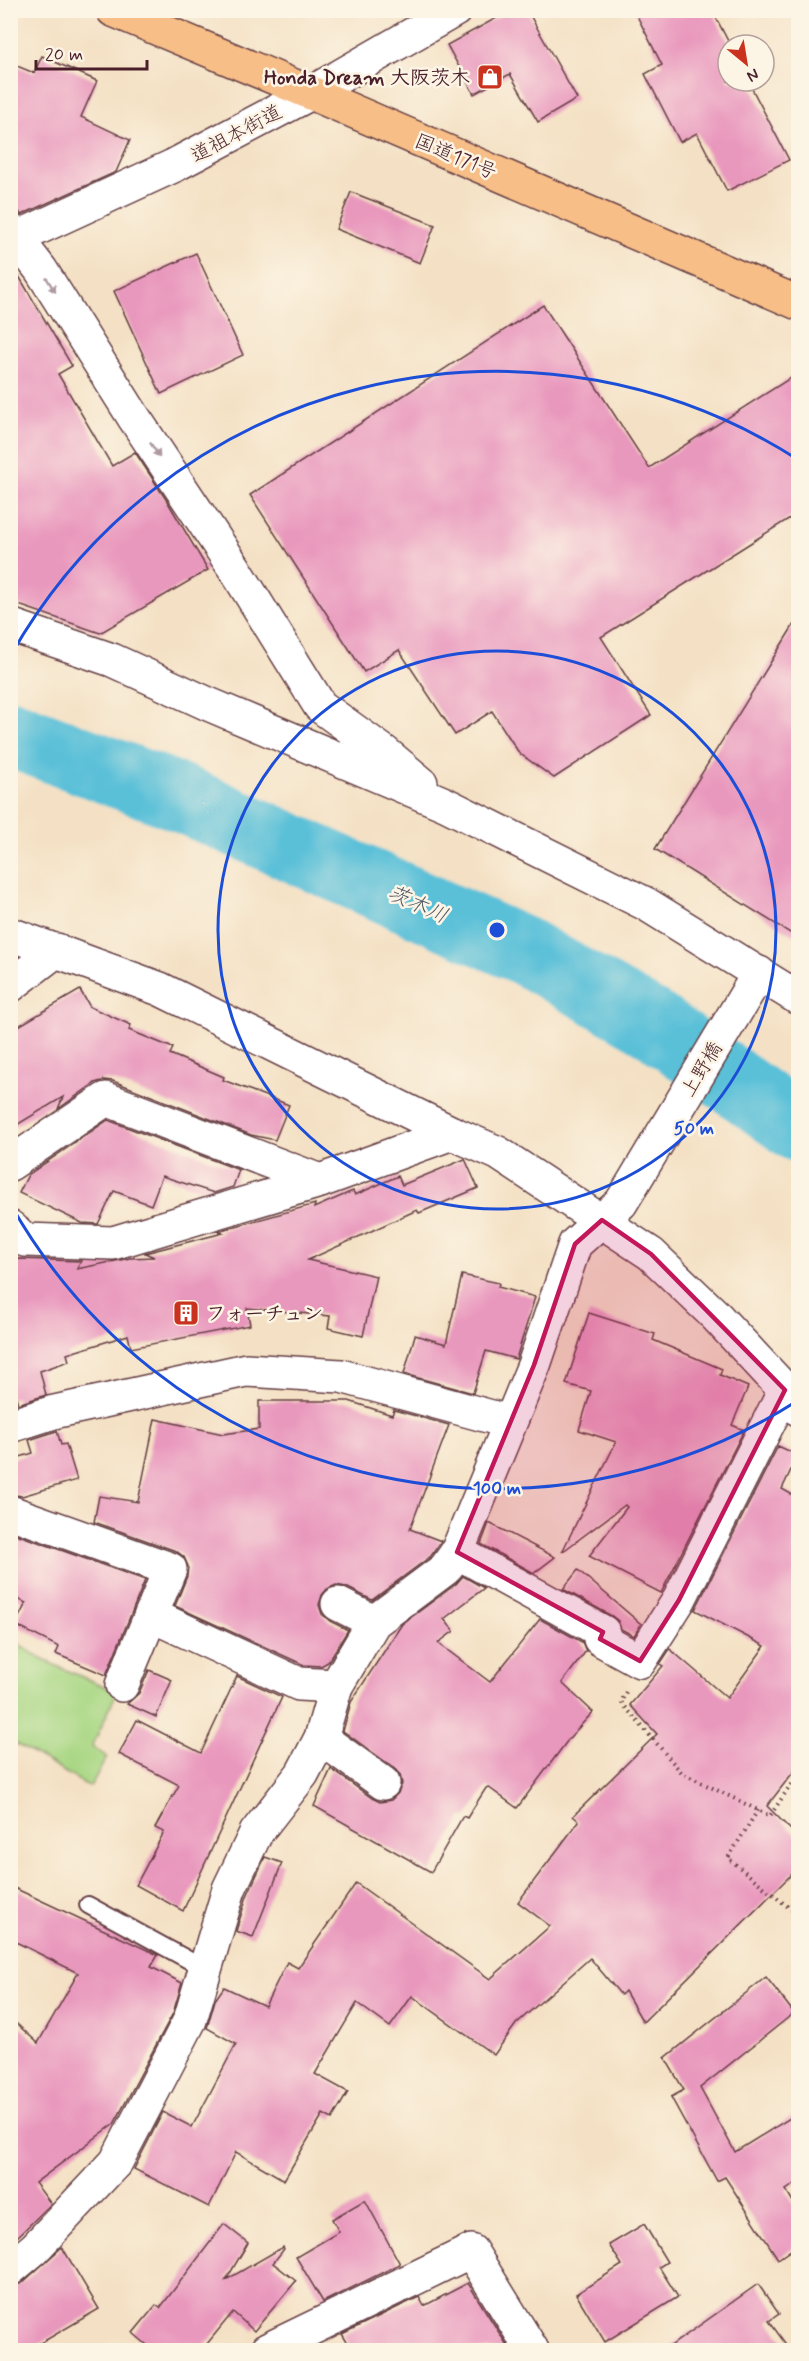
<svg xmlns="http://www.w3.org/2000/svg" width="809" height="2361" viewBox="0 0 809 2361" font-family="Mynerve,'Klee One',sans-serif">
  <rect width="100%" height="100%" fill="#fcf5e5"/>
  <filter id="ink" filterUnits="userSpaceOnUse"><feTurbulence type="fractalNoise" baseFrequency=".0167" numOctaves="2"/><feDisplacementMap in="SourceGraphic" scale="12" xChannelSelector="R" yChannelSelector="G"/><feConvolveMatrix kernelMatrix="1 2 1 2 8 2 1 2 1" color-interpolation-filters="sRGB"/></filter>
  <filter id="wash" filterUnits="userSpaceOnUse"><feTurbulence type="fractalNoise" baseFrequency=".008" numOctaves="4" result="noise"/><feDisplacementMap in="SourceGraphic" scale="24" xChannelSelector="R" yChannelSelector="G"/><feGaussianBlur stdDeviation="1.35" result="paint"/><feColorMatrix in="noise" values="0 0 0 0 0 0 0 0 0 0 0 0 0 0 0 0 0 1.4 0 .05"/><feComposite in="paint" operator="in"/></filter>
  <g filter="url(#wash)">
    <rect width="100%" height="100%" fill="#f4e1c5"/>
    <polygon fill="#a9d784" stroke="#7a7b58" stroke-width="1.5" points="10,1638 43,1660 117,1692 92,1747 107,1757 90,1787 11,1741"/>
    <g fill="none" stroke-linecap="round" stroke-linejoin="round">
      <polyline stroke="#5ac0d8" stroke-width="68" points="10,733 178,797 526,952 653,1024 798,1128"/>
    </g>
    <g id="blocks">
      <g fill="#e998bd">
        <polygon points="511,10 527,10 577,99 538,122 510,74 474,94 447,45"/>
        <polygon points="634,10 712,10 730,45 728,81 748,81 789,160 727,191 697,133 680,142 645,74 662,65"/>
        <polygon points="42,56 97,81 81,117 130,140 116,172 21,215 10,194 10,63 34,73"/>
        <polygon points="351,192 435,225 420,263 336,229"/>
        <polygon points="196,253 243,355 161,394 114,291"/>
        <polygon points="10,261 72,366 58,374 112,466 135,452 169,504 208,570 100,633 10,602"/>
        <polygon points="543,305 649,468 798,373 798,513 601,637 651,715 554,778 519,753 492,711 455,735 399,650 364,672 250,495"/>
        <polygon points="798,618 798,938 655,849"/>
        <polygon points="80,990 90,1007 131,1025 129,1030 173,1048 170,1054 224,1077 223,1080 289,1105 275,1140 251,1135 113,1081 104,1080 95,1083 58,1109 63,1097 10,1129 10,1031"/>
        <polygon points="108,1120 239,1170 233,1187 214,1193 162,1176 151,1205 114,1191 98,1224 82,1223 19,1193 28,1175"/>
        <polygon points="465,1159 478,1188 419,1213 417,1210 308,1260 376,1276 363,1336 328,1328 330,1316 247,1308 250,1325 131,1348 128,1335 67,1354 69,1361 40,1371 46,1395 18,1404 16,1397 10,1399 10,1269 17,1269 17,1259 81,1261 77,1269 130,1258 154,1257 145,1253 223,1233 218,1231 315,1204 314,1208 353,1191 355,1195 398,1176 402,1185"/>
        <polygon points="462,1275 499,1283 498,1287 535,1297 516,1359 486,1351 473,1393 404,1374 415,1335 446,1344"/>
        <polygon points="589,1313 655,1334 653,1340 722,1369 720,1375 748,1387 732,1425 744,1430 661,1593 589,1556 627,1507 625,1505 562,1552 616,1442 579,1430 591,1391 566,1384"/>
        <polygon points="259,1401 349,1401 392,1415 394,1410 449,1425 410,1529 441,1541 440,1543 431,1556 372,1600 346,1587 336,1585 327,1589 322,1595 319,1605 322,1614 330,1621 348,1630 328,1662 321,1666 304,1665 175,1606 187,1576 188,1566 184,1557 176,1551 94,1522 99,1496 138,1502 155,1419 223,1434 259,1429"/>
        <polygon points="57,1431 61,1445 66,1444 77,1480 22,1496 10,1494 10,1460 33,1453 29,1440"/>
        <polygon points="778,1446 798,1455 782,1489 798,1498 798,1766 767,1806 798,1837 798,1868 643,2022 625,1991 621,1995 590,1958 516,2024 494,2055 412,1996 390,2027 357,2003 315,2074 348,2092 332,2119 323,2114 284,2180 236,2152 209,2207 134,2169 163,2112 192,2127 236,2044 207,2028 215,2000 224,1987 265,2006 287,1962 298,1968 356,1883 490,1979 550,1926 518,1902 579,1821 573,1816 657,1734 630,1705 663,1666 660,1664 670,1649 727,1698 765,1646 695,1610"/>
        <polygon points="489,1523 555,1557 534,1573 481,1544"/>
        <polygon points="10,1532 145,1580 106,1675 56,1654 59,1647 15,1625 26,1603 10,1595"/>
        <polygon points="578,1570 641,1624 634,1636 621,1629 618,1621 612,1616 563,1589"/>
        <polygon points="463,1576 484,1588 444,1619 454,1631 438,1643 490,1682 540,1619 582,1642 586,1651 562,1683 593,1712 571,1736 517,1808 488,1787 486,1788 467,1818 463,1816 431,1872 314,1806 331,1769 372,1798 380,1802 391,1800 398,1793 402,1784 400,1775 394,1768 343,1731 351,1702 402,1624 456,1584"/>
        <polygon points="149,1670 172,1680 156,1717 127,1704 139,1693"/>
        <polygon points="237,1676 282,1697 183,1911 136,1885 164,1832 155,1828 179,1785 119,1754 137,1720 201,1753"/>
        <polygon points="265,1857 282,1863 253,1937 236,1931 247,1896"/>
        <polygon points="10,1886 158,1955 151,1967 182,1983 173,2013 114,2124 35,2183 51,2204 10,2244 10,2018 38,2043 78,1973 10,1939"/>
        <polygon points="766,1977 794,2013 700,2088 735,2152 798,2113 798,2182 786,2190 798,2210 798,2245 778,2259 725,2177 717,2181 671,2097 684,2090 665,2058"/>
        <polygon points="365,2200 400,2264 323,2302 296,2257 339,2232 332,2219"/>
        <polygon points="224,2224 248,2243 226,2280 283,2247 284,2249 273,2263 296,2281 254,2331 233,2312 202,2350 153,2350 133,2333 156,2305 160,2308"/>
        <polygon points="644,2224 667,2262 659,2267 678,2297 605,2342 576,2294 622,2265 609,2245"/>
        <polygon points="62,2247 99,2309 29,2350 10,2350 10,2287 22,2283"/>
        <polygon points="468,2283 510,2350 352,2350 342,2334 419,2297 424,2306"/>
        <polygon points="758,2284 779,2314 769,2321 790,2350 665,2350"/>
      </g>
    </g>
  </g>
  <g filter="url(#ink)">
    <use href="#blocks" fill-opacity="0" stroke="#643c42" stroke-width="1.5"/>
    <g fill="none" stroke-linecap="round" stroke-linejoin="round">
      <defs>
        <polyline id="lane" points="88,1905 205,1969"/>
        <g id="street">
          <polyline points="10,230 41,270 133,416 235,569 320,706 384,752 421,783"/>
          <polyline points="10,241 173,166 311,93 455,10"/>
          <polyline points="10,625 112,660 206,703 445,804 646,904 798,998"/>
          <polyline points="10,934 160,989 452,1133 498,1153 651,1254 715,1315 785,1390 798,1409"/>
          <polyline points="10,986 57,950"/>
          <polyline points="10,1164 106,1099 320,1181"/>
          <polyline points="10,1227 25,1240 113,1243 320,1181 452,1133"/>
          <polyline points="10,1426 54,1412 246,1370 341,1376 510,1422"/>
          <polyline points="10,1512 170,1569 122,1685"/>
          <polyline points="457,1552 603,1632 600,1639 640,1661 679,1600 785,1390"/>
          <polyline points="338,1604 374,1622"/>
          <polyline points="151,1615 299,1684 336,1686"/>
          <polyline points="321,1738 383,1783"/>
          <polyline points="10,2269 35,2248 116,2162 190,2020 229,1889 256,1833 302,1774 321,1738 336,1686 374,1622 445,1569 457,1552 534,1365 575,1244 621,1203 759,973"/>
          <polyline points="267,2350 471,2251 532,2350"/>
        </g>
        <polyline id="highway" points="113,10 311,93 798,303"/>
      </defs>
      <use href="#lane" stroke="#643c42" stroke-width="20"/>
      <use href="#street" stroke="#643c42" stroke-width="36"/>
      <use href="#highway" stroke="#643c42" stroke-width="36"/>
      <g stroke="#643c42" stroke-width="4" stroke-dasharray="1.5 4.5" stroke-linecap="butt">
        <polyline points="626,1692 621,1702 682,1773 770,1816 798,1774"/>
        <polyline points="758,1810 728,1858 798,1915"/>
      </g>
      <use href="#lane" stroke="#fff" stroke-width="16"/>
      <use href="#street" stroke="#fff" stroke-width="33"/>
      <use href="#highway" stroke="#f7be87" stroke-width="33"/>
    </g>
    <defs><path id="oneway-solid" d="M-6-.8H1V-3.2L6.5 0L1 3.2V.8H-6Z" transform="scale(1.5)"/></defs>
    <g fill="#ae9aa0">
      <use href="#oneway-solid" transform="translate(51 285) rotate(58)"/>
      <use href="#oneway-solid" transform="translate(155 450) rotate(56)"/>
    </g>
  </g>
  <path fill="#c2185b" fill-opacity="0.2" stroke="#c2185b" stroke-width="4.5" stroke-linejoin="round" d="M 602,1220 L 651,1254 L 785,1390 L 679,1600 L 640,1661 L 600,1639 L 603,1632 L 457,1552 L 534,1365 L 575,1244 Z"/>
  <g fill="none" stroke="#1d4ed8" stroke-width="3">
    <circle cx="497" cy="930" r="279"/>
    <path d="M797 1401A558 558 0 0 1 11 1205M11 655A558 558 0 0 1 797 459"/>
  </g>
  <defs>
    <symbol id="shop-square" viewBox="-11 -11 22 22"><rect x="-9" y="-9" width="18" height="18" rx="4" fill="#c8321e" stroke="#fcf5e5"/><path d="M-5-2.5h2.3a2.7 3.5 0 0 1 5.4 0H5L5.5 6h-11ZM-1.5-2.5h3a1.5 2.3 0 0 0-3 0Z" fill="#fff"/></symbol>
    <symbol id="building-square" viewBox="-11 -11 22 22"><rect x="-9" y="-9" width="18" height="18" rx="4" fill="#c8321e" stroke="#fcf5e5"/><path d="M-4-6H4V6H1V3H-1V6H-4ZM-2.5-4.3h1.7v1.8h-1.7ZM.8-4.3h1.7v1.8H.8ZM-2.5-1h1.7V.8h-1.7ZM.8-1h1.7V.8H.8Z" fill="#fff"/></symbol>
  </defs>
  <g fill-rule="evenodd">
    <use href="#shop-square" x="475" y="62" width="30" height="30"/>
    <use href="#building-square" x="171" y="1298" width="30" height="30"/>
  </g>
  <g text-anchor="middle" stroke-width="5" stroke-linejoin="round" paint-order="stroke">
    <g font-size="20" font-weight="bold" fill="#4a1f2b" stroke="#fcf5e5" text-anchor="end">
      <text x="470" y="84">Honda Dream 大阪茨木</text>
      <text x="206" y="1320" text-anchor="start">フォーチュン</text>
    </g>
    <g font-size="20" fill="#4a1f2b" stroke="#fcf5e5">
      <text transform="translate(236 133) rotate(-28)" y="7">道祖本街道</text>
      <text transform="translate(456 156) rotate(23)" y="7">国道171号</text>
      <text transform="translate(701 1069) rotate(-59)" y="7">上野橋</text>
    </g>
    <g font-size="21" font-style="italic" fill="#505768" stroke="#fcf5e5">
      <text transform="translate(418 904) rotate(24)" y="7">茨木川</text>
    </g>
  </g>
  <circle cx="497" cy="930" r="9" fill="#1d4ed8" stroke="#fcf5e5" stroke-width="3"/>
  <g font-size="18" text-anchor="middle" font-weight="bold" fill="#1d4ed8" stroke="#fcf5e5" stroke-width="5" stroke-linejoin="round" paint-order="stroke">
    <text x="694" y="1134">50 m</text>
    <text x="497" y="1494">100 m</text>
  </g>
  <rect width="809" height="2361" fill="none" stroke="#fcf5e5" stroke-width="36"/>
  <g transform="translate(746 63) rotate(150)"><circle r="28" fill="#fcf5e5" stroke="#b59f9b" stroke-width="1.5"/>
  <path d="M0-4.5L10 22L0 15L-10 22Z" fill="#c8321e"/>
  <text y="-9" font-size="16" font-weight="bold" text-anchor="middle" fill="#4a1f2b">N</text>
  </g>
  <path d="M36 60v9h111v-9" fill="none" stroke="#4a1f2b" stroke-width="3"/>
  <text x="45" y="60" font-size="18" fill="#4a1f2b" stroke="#fcf5e5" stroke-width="4.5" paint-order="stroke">20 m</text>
</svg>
